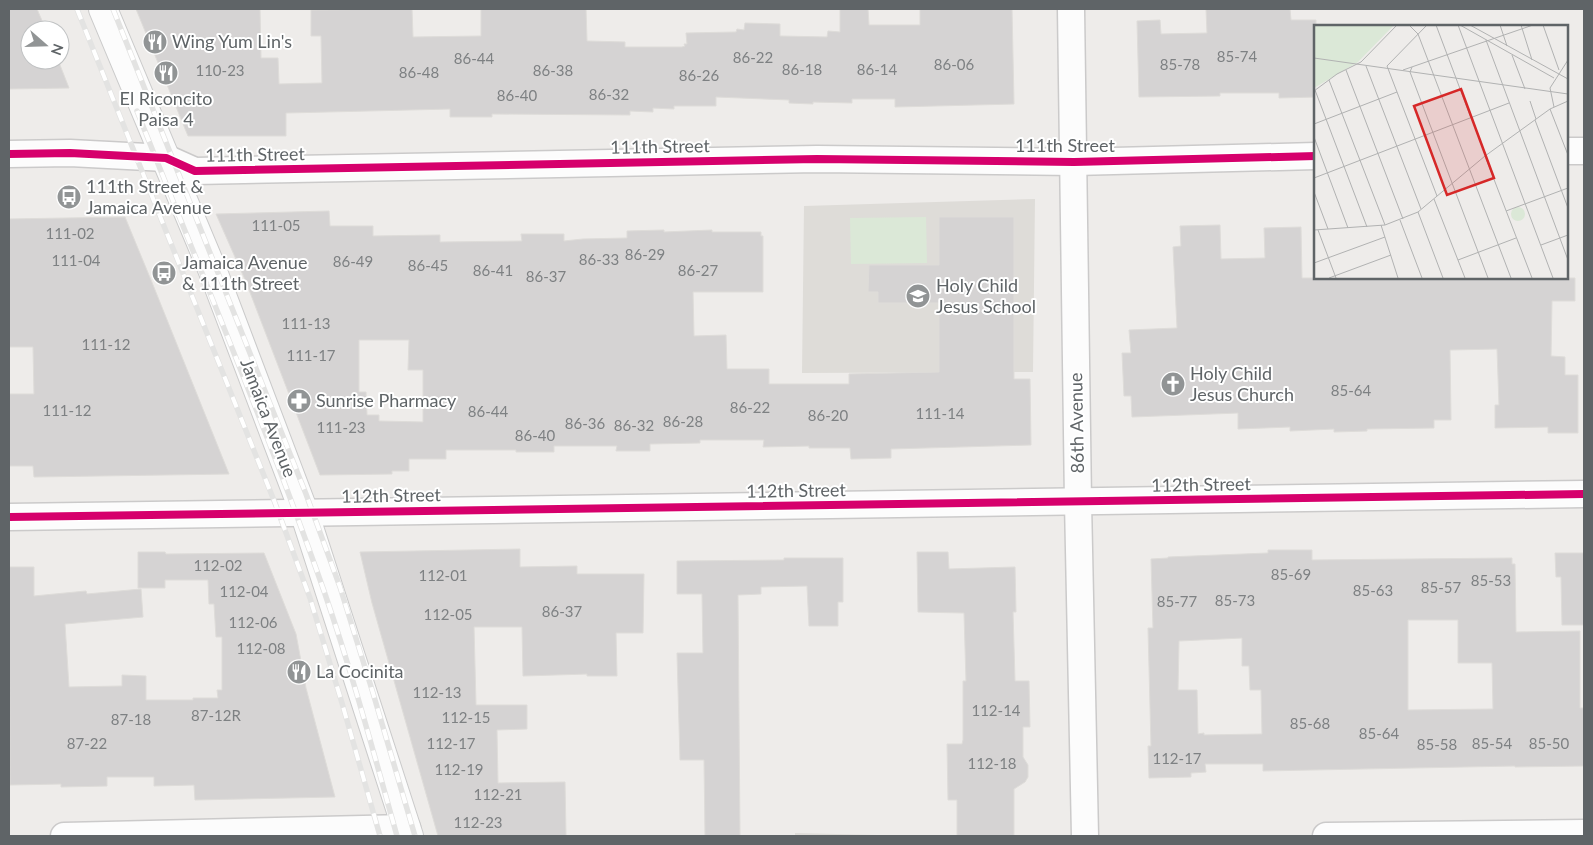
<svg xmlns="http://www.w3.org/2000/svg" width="1593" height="845" viewBox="0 0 1593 845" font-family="Lato,sans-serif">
  <rect width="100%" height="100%" fill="#eeecea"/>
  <g fill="#dedcd8">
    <polygon points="1035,199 1033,372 802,373 804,206"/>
    <polygon points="795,833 918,836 795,836"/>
  </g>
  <polygon fill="#dbe8d7" points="926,217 927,263 851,264 850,218"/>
  <g fill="#d5d3d3" stroke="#dedcd9" fill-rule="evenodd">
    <polygon points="9,9 37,9 46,30 30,30 30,60 58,60 69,88 9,89"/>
    <polygon points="136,9 260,9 261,58 278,58 279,84 322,83 321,36 311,36 311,10 412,9 413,37 481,36 481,9 586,9 587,41 625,42 625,47 682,47 685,46 684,44 687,44 686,33 736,32 737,29 744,30 745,23 780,24 780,36 827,37 828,31 840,32 840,9 868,9 869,25 920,25 920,9 1012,9 1014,104 895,107 895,99 852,99 852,103 813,102 813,104 789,103 789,100 716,97 716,106 674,106 674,109 653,108 653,112 630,111 630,115 492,114 492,117 450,117 450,109 286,113 286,136 188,136"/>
    <polygon points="1206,9 1290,9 1291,20 1316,20 1316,97 1279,98 1279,93 1220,93 1220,96 1139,97 1137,21 1160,20 1161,34 1207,33"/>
    <path d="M 329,211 L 330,226 L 373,226 L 373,236 L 440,235 L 440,242 L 522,241 L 521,234 L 564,234 L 564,241 L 583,239 L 627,238 L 627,231 L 664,230 L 664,232 L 712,230 L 712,232 L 761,232 L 761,236 L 763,236 L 763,292 L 693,292 L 694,336 L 726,335 L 727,369 L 769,369 L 769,384 L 849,384 L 849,374 L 939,372 L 939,303 L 878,303 L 878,292 L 868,292 L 869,265 L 939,265 L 939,217 L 1014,217 L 1014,379 L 1030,379 L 1031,445 L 891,449 L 891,458 L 851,459 L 850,448 L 809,448 L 809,446 L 763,447 L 764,440 L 700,440 L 700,443 L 650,444 L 650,451 L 616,451 L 617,446 L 554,446 L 554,452 L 516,452 L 516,450 L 446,450 L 446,459 L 409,459 L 409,471 L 392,471 L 392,474 L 320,475 L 246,282 L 216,214 ZM 359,340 L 409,340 L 408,370 L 423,370 L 423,422 L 379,421 L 379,415 L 367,415 L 366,392 L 359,392 Z"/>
    <polygon points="125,217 151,280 229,474 34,477 33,466 9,466 9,394 34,394 33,347 9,347 9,219"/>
    <polygon points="1220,225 1221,259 1265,258 1264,228 1301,227 1302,278 1575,278 1575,301 1552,301 1551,356 1565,357 1565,375 1578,375 1578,433 1548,433 1548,427 1495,428 1495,405 1499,405 1497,349 1450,350 1451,420 1434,420 1434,428 1367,429 1367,431 1334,432 1334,429 1290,431 1290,427 1238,429 1238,413 1132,417 1131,396 1124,396 1122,353 1131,353 1129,330 1177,328 1173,247 1181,246 1180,226"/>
    <polygon points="520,549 520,567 577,566 577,574 644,574 643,633 616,633 617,676 587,676 587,674 523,676 522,627 474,627 476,705 527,705 527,729 497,730 498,783 565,782 566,836 438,836 372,603 360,552"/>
    <path d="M 1268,550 L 1312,550 L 1312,560 L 1512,558 L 1512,564 L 1515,564 L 1516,632 L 1580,631 L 1580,708 L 1584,708 L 1584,766 L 1515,767 L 1515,766 L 1263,771 L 1263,764 L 1205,764 L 1206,772 L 1191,773 L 1191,777 L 1149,778 L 1148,746 L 1151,746 L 1148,628 L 1153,628 L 1151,559 L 1168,558 L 1168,557 L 1268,553 ZM 1408,620 L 1458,620 L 1458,663 L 1492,663 L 1493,709 L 1408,710 ZM 1242,638 L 1242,666 L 1249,666 L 1250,690 L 1261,690 L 1262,734 L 1204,735 L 1204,733 L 1198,734 L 1197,690 L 1178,690 L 1179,641 Z"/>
    <polygon points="138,552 165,552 166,554 264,553 296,634 306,688 335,797 195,800 194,785 154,786 154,777 107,777 107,786 61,787 61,784 10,785 9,567 34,567 34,596 86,591 87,594 141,589 143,617 65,624 69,687 122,686 122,675 146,676 146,700 193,700 193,698 218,698 217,690 222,690 222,637 216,637 214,604 209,604 208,580 165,580 165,588 138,588"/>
    <polygon points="917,552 948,552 949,569 1015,567 1016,612 1013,612 1015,681 1029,681 1030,727 1023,727 1023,757 1028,765 1028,777 1025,782 1014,789 1014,836 957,836 957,800 948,800 947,744 962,744 963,740 963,681 966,681 964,613 918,612"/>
    <polygon points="1555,553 1584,553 1584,625 1562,625 1561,577 1556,577"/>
    <polygon points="784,558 843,558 843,602 838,602 838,626 809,626 807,586 761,587 761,594 738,595 740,836 705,836 704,760 680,760 677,653 703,653 702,594 677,594 677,561 784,560"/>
  </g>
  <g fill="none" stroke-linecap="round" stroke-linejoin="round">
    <defs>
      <g id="minor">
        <polyline points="1071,9 1078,502 1085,836"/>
        <polyline points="1567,151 1584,151"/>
        <polyline points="9,154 70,153 166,158 195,171 817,159 1074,162 1316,156"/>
        <polyline points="9,517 1584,494"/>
        <polyline points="64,836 407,828"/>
        <polyline points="1326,836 1584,833"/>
      </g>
      <polyline id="secondary" points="103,9 212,269 304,512 409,836"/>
    </defs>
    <use href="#minor" stroke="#cbcaca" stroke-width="29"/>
    <use href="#secondary" stroke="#cacaca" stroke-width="30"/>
    <use href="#minor" stroke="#fcfcfc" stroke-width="26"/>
    <use href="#secondary" stroke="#fcfcfc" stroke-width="28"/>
    <defs>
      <g id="rail">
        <polyline points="77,9 275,503 310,598 342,703 380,836"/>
        <polyline points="113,9 306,494 340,587 373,693 415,836"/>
        <path d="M 137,111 C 200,270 267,429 324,591 C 352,672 374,754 397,836"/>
      </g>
    </defs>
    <use href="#rail" stroke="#e3e3e2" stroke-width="5.5"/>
    <use href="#rail" stroke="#fff" stroke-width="4" stroke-dasharray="11" stroke-linecap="butt"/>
    <defs>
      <g id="cycleway">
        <polyline points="9,154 70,153 166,158 195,171 817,159 1074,162 1316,156"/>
        <polyline points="9,517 1584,494"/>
      </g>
    </defs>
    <use href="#cycleway" stroke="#fff" stroke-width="11"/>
    <use href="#cycleway" stroke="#d6006c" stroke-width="8"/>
  </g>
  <defs>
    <symbol id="restaurant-disc" viewBox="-11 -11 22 22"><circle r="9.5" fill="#919495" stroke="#fff"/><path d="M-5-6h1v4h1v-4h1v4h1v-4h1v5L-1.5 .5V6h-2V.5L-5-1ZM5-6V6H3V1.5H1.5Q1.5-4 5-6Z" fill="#fff"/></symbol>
    <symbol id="bus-disc" viewBox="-11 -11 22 22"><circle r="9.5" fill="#919495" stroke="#fff"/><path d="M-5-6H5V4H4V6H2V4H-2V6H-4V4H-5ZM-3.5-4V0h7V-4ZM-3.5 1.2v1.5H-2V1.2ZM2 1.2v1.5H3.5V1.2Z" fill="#fff"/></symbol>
    <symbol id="school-disc" viewBox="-11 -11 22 22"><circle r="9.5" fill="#919495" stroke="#fff"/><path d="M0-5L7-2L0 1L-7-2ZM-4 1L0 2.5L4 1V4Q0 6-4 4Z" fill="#fff"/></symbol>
    <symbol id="church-disc" viewBox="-11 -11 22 22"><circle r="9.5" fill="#919495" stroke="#fff"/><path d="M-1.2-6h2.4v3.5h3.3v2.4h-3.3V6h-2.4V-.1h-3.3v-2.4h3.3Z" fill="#fff"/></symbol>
    <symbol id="pharmacy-disc" viewBox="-11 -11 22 22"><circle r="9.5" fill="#919495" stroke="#fff"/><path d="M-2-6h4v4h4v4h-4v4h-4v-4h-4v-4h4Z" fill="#fff"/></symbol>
  </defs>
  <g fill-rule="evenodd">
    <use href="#restaurant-disc" x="141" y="28" width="28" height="28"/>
    <use href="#restaurant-disc" x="152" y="59" width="28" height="28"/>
    <use href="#bus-disc" x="55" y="183" width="28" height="28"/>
    <use href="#bus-disc" x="150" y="259" width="28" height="28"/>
    <use href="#school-disc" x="904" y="282" width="28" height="28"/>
    <use href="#church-disc" x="1159" y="370" width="28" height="28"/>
    <use href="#pharmacy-disc" x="285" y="387" width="28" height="28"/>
    <use href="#restaurant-disc" x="285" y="658" width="28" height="28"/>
  </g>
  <g text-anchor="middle" stroke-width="4" stroke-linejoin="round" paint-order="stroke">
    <g font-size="15" fill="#7e8183">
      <text x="1237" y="62">85-74</text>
      <text x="753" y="63">86-22</text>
      <text x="474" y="64">86-44</text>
      <text x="954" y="70">86-06</text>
      <text x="1180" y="70">85-78</text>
      <text x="802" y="75">86-18</text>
      <text x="877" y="75">86-14</text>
      <text x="220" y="76">110-23</text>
      <text x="553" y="76">86-38</text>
      <text x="419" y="78">86-48</text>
      <text x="699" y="81">86-26</text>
      <text x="609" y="100">86-32</text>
      <text x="517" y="101">86-40</text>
      <text x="276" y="231">111-05</text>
      <text x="70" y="239">111-02</text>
      <text x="645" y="260">86-29</text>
      <text x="599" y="265">86-33</text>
      <text x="76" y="266">111-04</text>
      <text x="353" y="267">86-49</text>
      <text x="428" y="271">86-45</text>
      <text x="493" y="276">86-41</text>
      <text x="698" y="276">86-27</text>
      <text x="546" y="282">86-37</text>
      <text x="306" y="329">111-13</text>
      <text x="106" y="350">111-12</text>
      <text x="311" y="361">111-17</text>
      <text x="1351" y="396">85-64</text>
      <text x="750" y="413">86-22</text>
      <text x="67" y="416">111-12</text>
      <text x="488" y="417">86-44</text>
      <text x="940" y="419">111-14</text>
      <text x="828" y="421">86-20</text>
      <text x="683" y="427">86-28</text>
      <text x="585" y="429">86-36</text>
      <text x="634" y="431">86-32</text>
      <text x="341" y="433">111-23</text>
      <text x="535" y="441">86-40</text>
      <text x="218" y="571">112-02</text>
      <text x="1291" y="580">85-69</text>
      <text x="443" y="581">112-01</text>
      <text x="1491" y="586">85-53</text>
      <text x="1441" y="593">85-57</text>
      <text x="1373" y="596">85-63</text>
      <text x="244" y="597">112-04</text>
      <text x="1235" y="606">85-73</text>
      <text x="1177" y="607">85-77</text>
      <text x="562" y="617">86-37</text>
      <text x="448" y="620">112-05</text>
      <text x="253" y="628">112-06</text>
      <text x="261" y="654">112-08</text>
      <text x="437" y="698">112-13</text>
      <text x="996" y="716">112-14</text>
      <text x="216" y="721">87-12R</text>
      <text x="466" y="723">112-15</text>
      <text x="131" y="725">87-18</text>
      <text x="1310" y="729">85-68</text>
      <text x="1379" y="739">85-64</text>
      <text x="87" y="749">87-22</text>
      <text x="451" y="749">112-17</text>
      <text x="1492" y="749">85-54</text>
      <text x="1549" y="749">85-50</text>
      <text x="1437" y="750">85-58</text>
      <text x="1177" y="764">112-17</text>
      <text x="992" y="769">112-18</text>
      <text x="459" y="775">112-19</text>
      <text x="498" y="800">112-21</text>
      <text x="478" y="828">112-23</text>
    </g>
    <g font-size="18" fill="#5f6467" stroke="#fff" text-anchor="start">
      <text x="172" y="48">Wing Yum Lin's</text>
      <text x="166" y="105" text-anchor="middle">El Riconcito<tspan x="166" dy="21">Paisa 4</tspan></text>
      <text x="86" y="193">111th Street &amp;<tspan x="86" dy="21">Jamaica Avenue</tspan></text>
      <text x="182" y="269">Jamaica Avenue<tspan x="182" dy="21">&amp; 111th Street</tspan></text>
      <text x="936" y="292">Holy Child<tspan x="936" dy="21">Jesus School</tspan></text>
      <text x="1190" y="380">Holy Child<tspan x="1190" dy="21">Jesus Church</tspan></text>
      <text x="316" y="407">Sunrise Pharmacy</text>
      <text x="316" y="678">La Cocinita</text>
    </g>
    <g font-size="18" fill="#5f6467" stroke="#fff">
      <text x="1065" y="152">111th Street</text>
      <text transform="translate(660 147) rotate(-1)" y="6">111th Street</text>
      <text transform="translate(255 155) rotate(-1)" y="6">111th Street</text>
      <text transform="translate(268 418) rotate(69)" y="6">Jamaica Avenue</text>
      <text transform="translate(1077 423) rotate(-91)" y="6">86th Avenue</text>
      <text transform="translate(1201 485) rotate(-1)" y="6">112th Street</text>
      <text transform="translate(796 491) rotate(-1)" y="6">112th Street</text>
      <text transform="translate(391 496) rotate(-1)" y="6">112th Street</text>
    </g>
  </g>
  <g transform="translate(1314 25)">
    <rect width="254" height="254" fill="#eeecea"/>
    <path d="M 0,0 L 80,0 L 44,37 L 0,63 ZM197 189a7 7 0 1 1 14 0a7 7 0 1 1-14 0Z" fill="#dbe8d7"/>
    <path fill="none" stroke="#b1b2b2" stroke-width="1" d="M 95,0 L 104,9 L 197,253M 113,0 L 73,41 L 123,171M 122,0 L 157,93M 144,0 L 239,253M 146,0 L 240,53M 156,0 L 254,54M 186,0 L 193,21M 207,0 L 218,35M 229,0 L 245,45M 172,15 L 254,235M 198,30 L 211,64M 0,33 L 254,69M 52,41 L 107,184M 98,42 L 96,47 L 174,253M 32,45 L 89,194M 89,45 L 219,0M 15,55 L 71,200M 1,65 L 53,202M 0,66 L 23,49 L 47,37 L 83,0M 216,76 L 222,94M 240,82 L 236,63 L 254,35M 236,84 L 254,130M 221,95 L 254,183M 0,99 L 83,67M 0,112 L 34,203M 171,131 L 218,253M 0,153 L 195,78M 0,167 L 14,204M 120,174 L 151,253M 192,186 L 254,163M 104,187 L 129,253M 86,195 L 108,253M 67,200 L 84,253M 0,205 L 71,200 L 104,187 L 171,131 L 236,84 L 254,76M 4,205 L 22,253M 227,220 L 254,210M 144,235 L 202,213M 0,238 L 71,212M 15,253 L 77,230"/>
    <path fill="#d62828" fill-opacity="0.15" stroke="#d62828" stroke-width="2.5" d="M 147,64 L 180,153 L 133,170 L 100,81 Z"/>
    <rect width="254" height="254" fill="none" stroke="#5f6467" stroke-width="2.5"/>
  </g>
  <rect width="1593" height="845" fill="none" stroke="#5f6467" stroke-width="20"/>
  <g transform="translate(45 45) rotate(110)"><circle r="24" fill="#ffffff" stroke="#bfc1c2"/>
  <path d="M0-4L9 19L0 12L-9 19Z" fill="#919495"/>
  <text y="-8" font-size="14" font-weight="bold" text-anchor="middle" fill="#5f6467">N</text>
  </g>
</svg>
